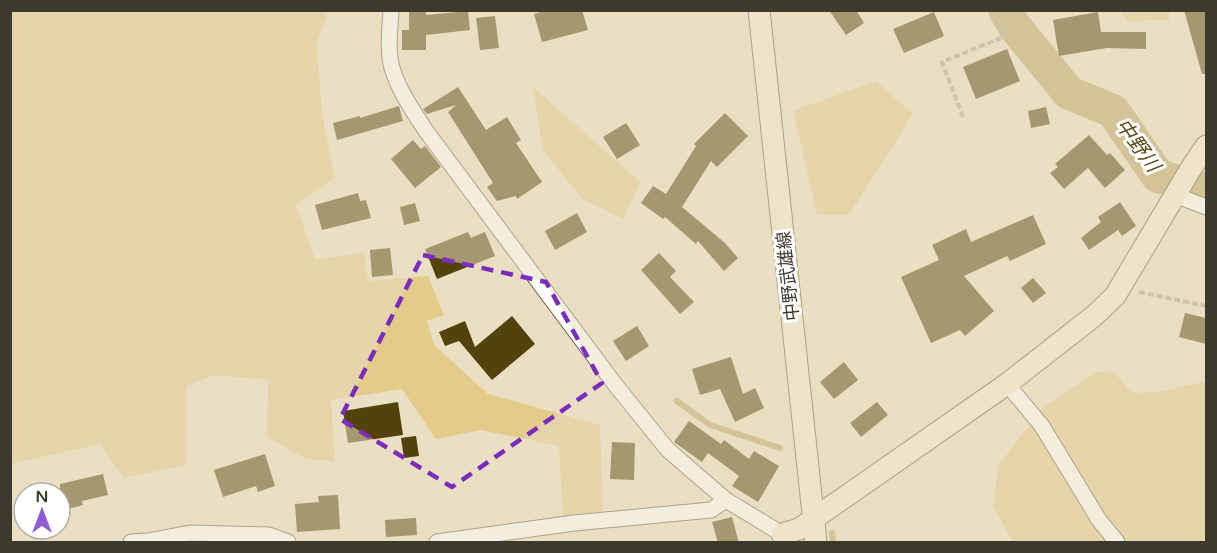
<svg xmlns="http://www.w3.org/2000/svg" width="1217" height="553" viewBox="0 0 1217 553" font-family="'Varela Round','Noto Sans JP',sans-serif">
  <rect width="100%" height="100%" fill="#eadfc2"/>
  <g fill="#e3cb89">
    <polygon points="10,11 328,11 317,44 322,114 335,177 296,205 315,259 364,253 368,281 428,276 444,315 427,321 434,345 488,394 600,425 603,513 563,518 559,446 481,430 436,439 402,389 331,400 335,461 306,459 267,437 268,380 214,375 187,386 186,465 124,478 100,444 11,464"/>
    <polygon points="1120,11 1169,11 1169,20 1127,21"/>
    <polygon points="876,81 913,114 849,215 817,215 793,111"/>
    <polygon points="533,87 640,182 623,219 582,199 543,150"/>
    <polygon points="1097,372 1115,373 1132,393 1159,392 1206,381 1206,542 1013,542 993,506 998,466 1043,407"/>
  </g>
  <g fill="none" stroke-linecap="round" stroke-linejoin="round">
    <g stroke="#baa25f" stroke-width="6">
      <polyline points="677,401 710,425 780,448"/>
      <polyline points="832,533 833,542"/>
    </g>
    <polyline stroke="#baa25f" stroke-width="34" points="1005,10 1015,27 1069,93 1113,111 1158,176 1206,190"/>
  </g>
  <g fill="#53420a">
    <polygon points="409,10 426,10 426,15 468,11 470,30 426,35 426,50 402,50 402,30 409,30"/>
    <polygon points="548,10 582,10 588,30 542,42 534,14"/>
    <polygon points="829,10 856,10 864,23 846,35"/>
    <polygon points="1184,10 1206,10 1206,74 1202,74"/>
    <polygon points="934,12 944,36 904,53 893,29"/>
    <polygon points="1098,12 1101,32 1146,32 1146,49 1107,48 1059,56 1053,20"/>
    <polygon points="495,16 499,48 480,50 476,18"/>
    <polygon points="1007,49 1020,81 976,99 963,67"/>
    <polygon points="458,87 486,130 507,117 521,140 516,143 542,182 517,199 516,196 497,201 487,187 493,183 448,112 456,105 427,114 423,109"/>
    <polygon points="399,106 403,121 337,140 333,123 360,116 360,118"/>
    <polygon points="1046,107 1050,124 1031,128 1028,111"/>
    <polygon points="725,113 748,136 717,167 711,161 682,207 725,243 738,258 724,271 698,241 696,244 665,217 663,219 641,203 653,186 666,194 696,146 694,144"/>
    <polygon points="626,123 640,145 617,159 603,137"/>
    <polygon points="1089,135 1107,155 1110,153 1125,170 1105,188 1088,168 1064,189 1050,173 1058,167 1055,164"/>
    <polygon points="413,140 421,149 425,146 441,167 415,188 391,159"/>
    <polygon points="358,193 360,201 366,200 371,218 322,230 315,205"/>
    <polygon points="1120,202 1136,226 1122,236 1118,230 1089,250 1081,238 1101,222 1098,217"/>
    <polygon points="415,203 420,221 404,225 400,207"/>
    <polygon points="577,213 587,232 555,250 545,231"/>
    <polygon points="1033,215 1046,244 1010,261 1007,256 964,276 994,311 965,336 960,330 931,343 901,277 939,260 932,245 966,229 971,242"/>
    <polygon points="468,232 471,238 485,232 495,256 437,279 425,249"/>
    <polygon points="390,248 393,275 372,277 370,250"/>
    <polygon points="659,253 676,271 670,277 694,302 680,314 641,270"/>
    <polygon points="1033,278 1046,293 1033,303 1021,288"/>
    <polygon points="1185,313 1206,318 1206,344 1179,337"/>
    <polygon points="512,316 535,344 492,380 459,341 445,346 439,332 465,321 475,347"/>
    <polygon points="637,326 649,346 626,361 613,341"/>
    <polygon points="731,357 743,394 755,388 764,408 735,422 720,389 700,395 692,369"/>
    <polygon points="844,362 858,380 834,399 820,382"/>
    <polygon points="398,402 403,435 348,443 343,411"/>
    <polygon points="877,402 888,415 861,437 850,423"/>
    <polygon points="689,421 721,444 724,440 749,459 754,451 779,466 758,502 732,486 739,476 708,453 702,462 674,442"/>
    <polygon points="416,436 419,456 404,458 401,438"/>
    <polygon points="612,442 635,443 634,480 610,479"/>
    <polygon points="265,454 275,486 258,492 256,486 223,497 214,470"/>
    <polygon points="103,474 108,495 82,501 83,505 60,511 60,484"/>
    <polygon points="338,495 340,529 297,532 295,504 319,502 318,496"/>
    <polygon points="732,517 739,543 718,543 712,522"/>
    <polygon points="416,518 417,535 386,537 385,520"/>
  </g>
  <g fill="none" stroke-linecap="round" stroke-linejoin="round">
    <defs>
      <g id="street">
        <path d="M 391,10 C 390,29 387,50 392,68 C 399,91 413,111 426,131 L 617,387 L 668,450 L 726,500 L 782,534 L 788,540"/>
        <polyline points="1175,195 1206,207"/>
        <polyline points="1007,384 1042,426 1099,520 1117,542"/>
        <polyline points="131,542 148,541 190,533 269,535 288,542"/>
        <polyline points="437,542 574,523 711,510 726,500"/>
      </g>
      <g id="secondary">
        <polyline points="759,10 816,542"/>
        <polyline points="782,534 799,529 1007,384 1094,316 1115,296 1190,170 1206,146"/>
      </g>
    </defs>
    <use href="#street" stroke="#655c42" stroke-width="17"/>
    <use href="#secondary" stroke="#655c42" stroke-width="23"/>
    <g stroke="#ada58e" stroke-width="4" stroke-dasharray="6 3" stroke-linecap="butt">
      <polyline points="963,117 942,62 1006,36 993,10"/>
      <polyline points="1139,292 1206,306"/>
    </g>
    <use href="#street" stroke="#fff" stroke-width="15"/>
    <use href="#secondary" stroke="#f4ecd3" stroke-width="21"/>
  </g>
  <path d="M0 0H1217V553H0ZM 423,255 L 546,282 L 602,383 L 452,487 L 340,419 Z" fill="#eadfc2" fill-opacity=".55" fill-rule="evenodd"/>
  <path fill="none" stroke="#7b2cbf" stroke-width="4.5" stroke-dasharray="12 8" stroke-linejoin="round" d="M 423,255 L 546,282 L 602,383 L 452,487 L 340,419 Z"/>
  <g text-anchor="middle" stroke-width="6" stroke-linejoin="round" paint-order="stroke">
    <g font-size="18" fill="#3d392d" stroke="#fff">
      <text transform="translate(788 276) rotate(-96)" y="6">中野武雄線</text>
    </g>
    <g font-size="20" font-style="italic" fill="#5b4a15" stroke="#fff">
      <text transform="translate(1138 145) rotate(54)" y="7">中野川</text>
    </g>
  </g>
  <rect width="1217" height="553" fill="none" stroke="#3d392d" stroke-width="24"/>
  <g transform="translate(42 511)"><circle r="28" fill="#ffffff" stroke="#b1b0ab" stroke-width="1.5"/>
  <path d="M0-4.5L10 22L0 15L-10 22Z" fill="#905dd6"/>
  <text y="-9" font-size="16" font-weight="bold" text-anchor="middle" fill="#3d392d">N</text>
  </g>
</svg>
